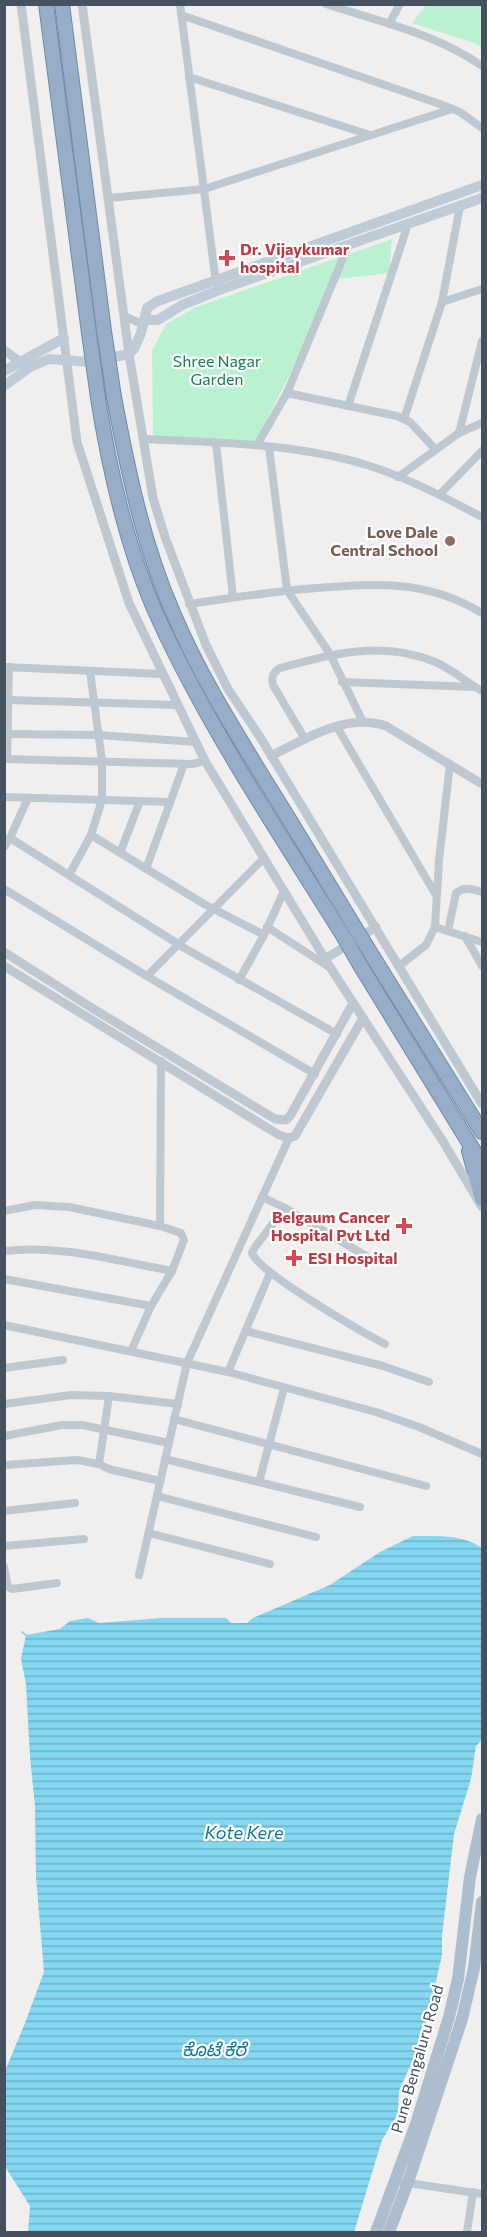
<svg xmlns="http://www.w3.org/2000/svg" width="487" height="2237" viewBox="0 0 487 2237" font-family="Commissioner,'Noto Sans Kannada',sans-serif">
  <defs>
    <pattern id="water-rules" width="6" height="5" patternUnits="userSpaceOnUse" patternTransform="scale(1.5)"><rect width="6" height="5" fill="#84d7f0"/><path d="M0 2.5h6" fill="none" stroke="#6eb1c6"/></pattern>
  </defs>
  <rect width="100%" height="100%" fill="#f1eeee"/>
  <g fill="#baf1d1">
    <polygon points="426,5 482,5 482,48 474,43 412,23"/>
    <polygon points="392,239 389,273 339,279 253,446 153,437 152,351 166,324 196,307"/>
  </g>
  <path fill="url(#water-rules)" d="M 413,1536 C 436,1536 463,1534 482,1548 L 482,1740 L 476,1746 L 471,1779 L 454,1834 L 442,1936 L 442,1955 L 424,2034 L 399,2091 L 398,2114 L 382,2140 L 354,2232 L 28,2232 L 30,2206 L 4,2165 L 5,2071 L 25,2023 L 44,1972 L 36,1877 L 35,1806 L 30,1757 L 26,1684 L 21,1659 L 26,1635 L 60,1629 L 70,1621 L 88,1618 L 99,1623 L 161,1618 L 226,1618 L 231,1623 L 247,1623 L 253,1618 L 330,1585 L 380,1552 Z"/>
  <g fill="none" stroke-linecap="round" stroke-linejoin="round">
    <polyline stroke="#84d7f0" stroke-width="2" points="22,1632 26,1635"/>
    <defs>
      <g id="trunk">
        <polyline points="46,4 89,333"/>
        <polyline points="62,4 104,331"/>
        <path d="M 114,397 C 128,471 143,545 174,615 C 199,674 233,728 266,782 C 296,830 325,878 354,926"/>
        <path d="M 98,398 C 110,474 128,553 160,622 C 211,732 280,834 344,937"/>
        <polyline points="373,957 482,1132"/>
        <polyline points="360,965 482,1164"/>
        <polyline points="469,1151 482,1199"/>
      </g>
    </defs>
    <use href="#trunk" stroke="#6e8aac" stroke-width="16"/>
    <g stroke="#bec8d1" stroke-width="8">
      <polyline points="180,4 216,283"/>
      <path d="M 326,4 C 378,21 437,34 482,66"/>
      <polyline points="181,15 440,104 460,112 482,128"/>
      <polyline points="389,24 400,4"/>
      <polyline points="189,77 370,135"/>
      <polyline points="109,198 204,189 452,109"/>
      <polyline points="348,246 287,393 397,416 410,422 435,449"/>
      <polyline points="442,302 482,289"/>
      <polyline points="124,316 144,325"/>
      <polyline points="348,406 408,224"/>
      <polyline points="404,419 442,302 460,206"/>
      <polyline points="459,433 482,341"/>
      <path d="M 144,439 C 220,443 297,443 370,466 C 410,479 446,498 482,517"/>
      <polyline points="216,443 233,597"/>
      <polyline points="257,445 287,393"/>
      <polyline points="269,447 287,590 330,654 362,720"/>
      <polyline points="398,477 459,433 482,423"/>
      <polyline points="440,494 482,451"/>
      <path d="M 189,604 C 232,598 274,591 317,588 C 379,583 427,580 482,613"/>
      <polyline points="4,667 162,674"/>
      <polyline points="90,671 102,761 102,800 91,835 204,904 264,935"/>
      <polyline points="342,682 474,687"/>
      <polyline points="8,700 177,705"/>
      <polyline points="337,727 436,895"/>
      <polyline points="8,734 98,735 195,742"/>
      <path d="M 305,739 L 273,685 C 271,676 273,673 280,668 C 331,654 383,640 435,662 C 452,669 466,682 482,691"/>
      <polyline points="4,759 192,764 205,761"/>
      <polyline points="7,759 9,667"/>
      <polyline points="4,797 170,802"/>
      <polyline points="10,838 28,798"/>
      <polyline points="4,847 10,838 186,949 337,1034"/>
      <polyline points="120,853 140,801"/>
      <polyline points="146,869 184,764"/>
      <polyline points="69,875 91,835"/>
      <polyline points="4,889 155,981 315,1074"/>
      <polyline points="267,927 329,967"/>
      <polyline points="435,927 482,942"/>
      <path d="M 448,931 L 456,893 C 465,886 472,889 482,892"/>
      <polyline points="465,936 482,966"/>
      <polyline points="399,966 426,945 435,927 439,860 450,764"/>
      <polyline points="147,976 264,858"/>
      <polyline points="239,980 264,935 284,891"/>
      <polyline points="262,1197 285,1208 371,1259"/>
      <path d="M 285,1208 L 255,1247 L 252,1253 C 258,1272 362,1332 385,1344"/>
      <polyline points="4,1211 35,1205 69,1207 160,1226 181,1233 184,1240 172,1271 151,1306 131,1351"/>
      <polyline points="160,1226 161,1061"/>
      <path d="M 4,1251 C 61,1244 117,1261 172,1271"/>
      <polyline points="4,1279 151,1306"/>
      <polyline points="4,1325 228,1372 376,1412 419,1427 482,1454"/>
      <polyline points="246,1331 383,1366 429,1382"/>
      <polyline points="4,1368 63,1360"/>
      <polyline points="228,1372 270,1273"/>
      <polyline points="4,1404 71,1395 109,1396 178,1404"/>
      <polyline points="174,1419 426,1486"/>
      <polyline points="4,1436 62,1425 82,1425 169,1443"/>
      <polyline points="165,1459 360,1507"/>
      <polyline points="99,1464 109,1396"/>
      <polyline points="4,1465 77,1460 99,1464 109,1469 160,1481"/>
      <polyline points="259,1482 284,1388"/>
      <polyline points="157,1496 316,1537"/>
      <polyline points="4,1511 75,1503"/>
      <polyline points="149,1533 270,1564"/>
      <polyline points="4,1546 84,1539"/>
      <polyline points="4,1567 8,1587 12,1589 57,1583"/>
      <polyline points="139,1575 187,1363 289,1138"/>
      <polyline points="395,2181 482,2194"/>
      <polyline points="467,2232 473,2192"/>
    </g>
    <g stroke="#bec8d1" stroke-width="9">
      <polyline points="21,4 77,442 129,603 205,761 330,967 444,1143 482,1207"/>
      <polyline points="82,4 129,354 153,498 165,537 206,645 228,689 260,737 482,1104"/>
      <polyline points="4,350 19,361"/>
      <path d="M 271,756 C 305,739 347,712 386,726 L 482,784"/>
      <polyline points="4,952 92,1008 275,1119 286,1120 290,1116 353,1003"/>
      <polyline points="325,959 376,927"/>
      <polyline points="4,966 279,1135 289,1138 295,1136 363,1018"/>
    </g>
    <g stroke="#c0cbd8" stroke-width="10">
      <polyline points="146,320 158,320 182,305 219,290 482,198"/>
      <polyline points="4,371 64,338"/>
      <polyline points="4,386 30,367 49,359 90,362 129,354 134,349 141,333 147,308 158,301 482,185"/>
    </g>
    <g stroke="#acbdcf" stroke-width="12">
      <polyline points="376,2232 417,2121 449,2017 458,1979 470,1877 482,1819"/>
      <polyline points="389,2232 408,2182 462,2019 474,1968 482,1902"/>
    </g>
    <use href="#trunk" stroke="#98aec8" stroke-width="14"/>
    <defs>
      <g id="trunk-bridge">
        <polyline points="104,331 114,397"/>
        <polyline points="89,333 98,398"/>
        <polyline points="354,926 373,957"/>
        <polyline points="344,937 360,965"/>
      </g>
    </defs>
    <use href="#trunk-bridge" stroke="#6e8aac" stroke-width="16" stroke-linecap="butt"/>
    <use href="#trunk-bridge" stroke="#98aec8" stroke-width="14"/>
  </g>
  <g fill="#e0444e" stroke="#fff" stroke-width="2">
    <path d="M224 249h6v6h6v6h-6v6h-6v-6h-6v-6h6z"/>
    <path d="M401 1217h6v6h6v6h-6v6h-6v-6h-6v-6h6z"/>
    <path d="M291 1249h6v6h6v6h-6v6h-6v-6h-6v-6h6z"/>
  </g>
  <circle fill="#8d6e63" stroke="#fff" stroke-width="2" cx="450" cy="541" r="6"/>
  <g text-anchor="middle" stroke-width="4.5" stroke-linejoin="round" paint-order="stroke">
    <g font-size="16" font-weight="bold" fill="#be3a42" stroke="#fff" text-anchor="start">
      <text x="240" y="255">Dr. Vijaykumar<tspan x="240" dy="18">hospital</tspan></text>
      <text x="390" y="1223" text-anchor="end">Belgaum Cancer<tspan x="390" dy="18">Hospital Pvt Ltd</tspan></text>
      <text x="308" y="1264">ESI Hospital</text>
    </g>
    <g font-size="16" fill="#12824d" stroke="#fff">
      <text x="217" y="367">Shree Nagar<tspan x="217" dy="18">Garden</tspan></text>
    </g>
    <g font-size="16" font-weight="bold" fill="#785e54" stroke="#fff" text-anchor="end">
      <text x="438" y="538">Love Dale<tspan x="438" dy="18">Central School</tspan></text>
    </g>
    <g font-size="16" fill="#45515d" stroke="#fff">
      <text transform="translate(417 2059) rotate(-74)" y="6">Pune Bengaluru Road</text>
    </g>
    <g font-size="18" font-style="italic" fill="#067ca0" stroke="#fff">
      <text x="244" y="1839">Kote Kere</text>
      <text x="214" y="2056">ಕೊಟೆ ಕೆರೆ</text>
    </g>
  </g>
  <rect width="487" height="2237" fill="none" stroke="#45515d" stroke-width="12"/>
</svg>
